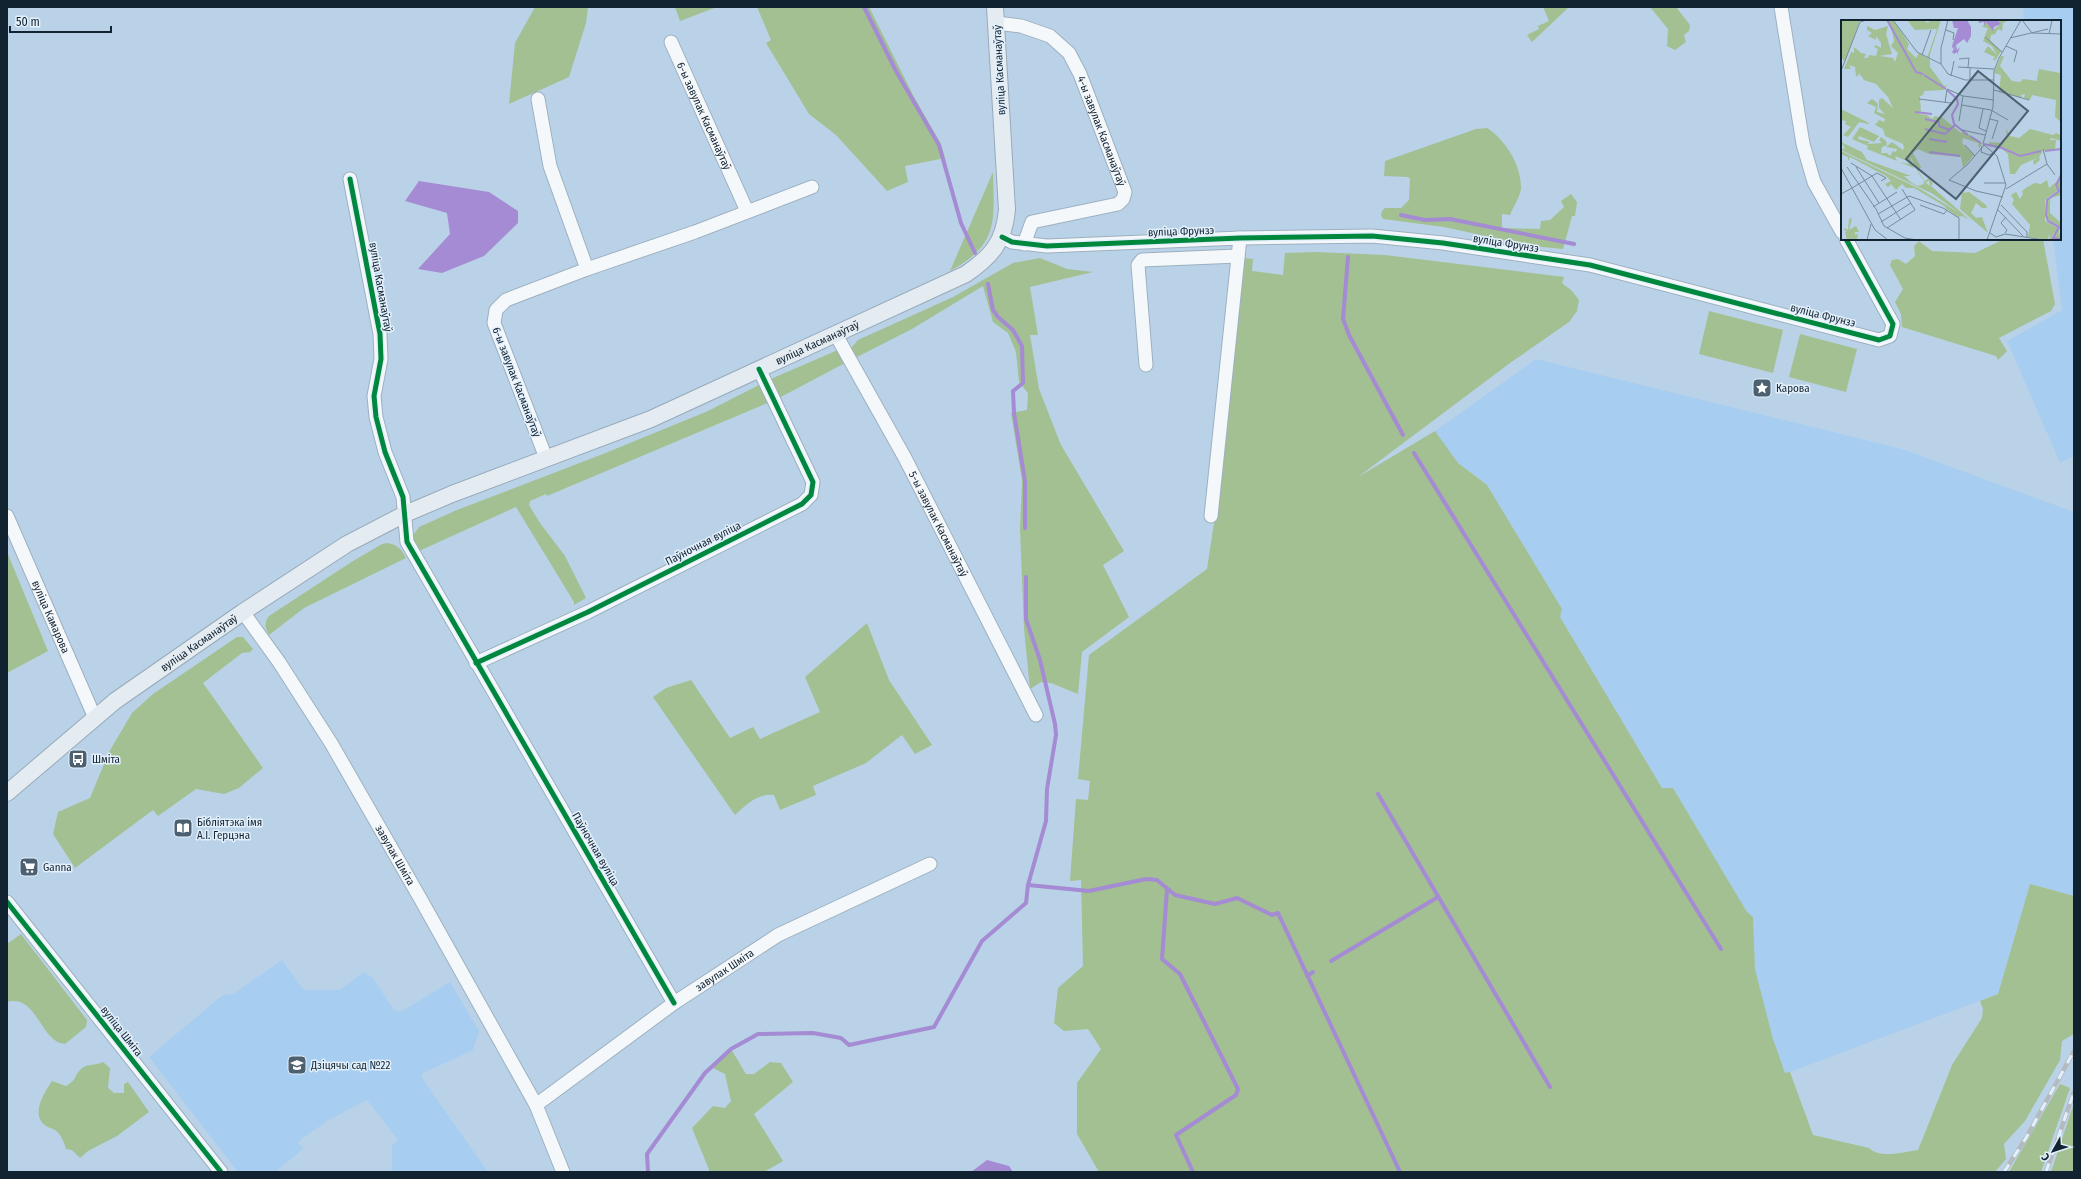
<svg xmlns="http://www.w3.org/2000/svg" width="2081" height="1179" viewBox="0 0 2081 1179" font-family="'Fira Sans Condensed',sans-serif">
  <rect width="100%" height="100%" fill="#bad2e7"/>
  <g fill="#a7cef0">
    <polygon points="2023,7 2074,7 2074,456 2060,463 2007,341 2062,310 2053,239 2060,239 2060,21 2024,21"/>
    <polygon points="1536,359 1902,449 2074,512 2074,896 2030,884 1998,994 1785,1074 1773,1039 1755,969 1753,917 1747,912 1673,788 1662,788 1560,617 1562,609 1487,485 1458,463 1435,431"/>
    <polygon points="282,960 304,990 339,990 364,972 373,978 394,1010 402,1011 450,982 479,1031 473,1050 421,1074 424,1081 488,1172 392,1172 392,1145 398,1140 367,1100 327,1121 298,1142 303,1149 275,1172 238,1172 149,1057 220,997 224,995 233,994"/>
  </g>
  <g fill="#a2c091">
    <polygon points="535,7 588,7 586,23 569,77 509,104 515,43"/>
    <polygon points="675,7 717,7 680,21"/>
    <polygon points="757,7 869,7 914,97 941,144 945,158 905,166 908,182 887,191 836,135 809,114 766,43 771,40"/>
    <polygon points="1543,7 1569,7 1532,42 1527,35 1539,29 1538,26 1549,21"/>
    <polygon points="1650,7 1676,7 1690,25 1689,31 1684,35 1686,42 1675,50 1667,46 1668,29"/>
    <path d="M 1487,128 C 1505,139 1522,166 1521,189 C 1520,197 1513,207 1510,215 L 1502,214 L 1502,228 L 1540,229 L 1541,221 L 1550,220 L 1564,207 L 1561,201 L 1571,194 L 1577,202 L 1575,216 L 1572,216 L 1563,249 L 1532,246 L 1444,227 L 1383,219 L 1381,215 L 1382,211 L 1385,208 L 1401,208 L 1409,200 L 1410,179 L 1408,177 L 1384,176 L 1385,161 L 1476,129 Z"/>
    <path d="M 993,172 C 994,223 999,244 950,271 Z"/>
    <polygon points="2004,239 2043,239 2055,304 2051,311 1999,338 2007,351 1998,360 1996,356 1902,327 1901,314 1895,302 1903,289 1890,265 1892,260 1898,259 1906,264 1915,256 1914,246 1919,241 1932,251 1975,253"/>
    <path d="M 1316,252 L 1385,255 L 1564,277 L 1562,283 L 1572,291 L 1579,300 L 1577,311 L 1569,322 L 1510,363 L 1358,477 L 1435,431 L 1458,463 L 1487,485 L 1562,609 L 1560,617 L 1662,788 L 1673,788 L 1747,912 L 1753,917 L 1755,969 L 1773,1039 L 1785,1073 L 1790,1072 L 1813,1135 L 1869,1148 C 1880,1159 1904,1152 1918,1150 L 1952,1065 L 1982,1018 L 1983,1009 L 1980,1001 L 1998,994 L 2030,884 L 2074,896 L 2074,1034 L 2062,1041 L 2060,1060 L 2025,1121 L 2004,1144 L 2006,1159 L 1995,1172 L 1099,1172 L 1077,1134 L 1077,1083 L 1101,1049 L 1088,1029 L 1064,1031 L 1054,1023 L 1058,988 L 1083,966 L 1081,880 L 1070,881 L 1076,799 L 1088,800 L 1090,781 L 1078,779 L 1089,655 L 1207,569 L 1218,497 L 1243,258 L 1253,259 L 1252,271 L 1283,275 L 1285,253 Z"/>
    <polygon points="1040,258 1067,269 1093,272 1030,287 1038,335 1030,335 1039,389 1061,445 1124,551 1103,565 1129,617 1082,652 1078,694 1051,683 1041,682 1030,689 1024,629 1020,529 1022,480 1011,413 1027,410 1028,393 1019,382 1016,352 1008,333 993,322 983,286 912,329 855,358 851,348 858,340 953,297 1013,263"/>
    <polygon points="1709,311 1783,330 1773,373 1699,354"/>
    <polygon points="1800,334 1857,349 1846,392 1789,377"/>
    <polygon points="838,350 847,362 777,399 770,382 773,378"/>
    <polygon points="759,385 770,402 547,496 546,494 530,501 529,505 540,523 565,556 586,598 574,605 574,602 516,507 419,551 413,540 414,534 419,527 457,510 603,454 708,411"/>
    <path d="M 388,543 C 398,545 402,550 406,558 L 304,608 L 269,635 C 265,627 264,623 269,616 L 353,561 L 382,544 Z"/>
    <polygon points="7,552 48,651 7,673"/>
    <path d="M 867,623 L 889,680 L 932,745 L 915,754 L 902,735 L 866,763 L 813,786 L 816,795 L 780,810 L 774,795 C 758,793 746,805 735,815 L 653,697 L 666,688 L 691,680 L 730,738 L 753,727 L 760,739 L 820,712 L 805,677 Z"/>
    <polygon points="237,637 243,637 253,649 250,652 242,653 203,683 263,768 239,788 224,794 196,789 158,816 153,810 75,868 53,834 58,812 90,798 109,752 132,713 153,694"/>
    <path d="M 21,934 L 87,1020 L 86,1027 L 65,1044 C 62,1043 58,1043 56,1041 C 39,1030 33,995 7,1002 L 7,944 Z"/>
    <polygon points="731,1049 746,1074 754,1074 770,1062 781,1063 793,1082 754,1114 783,1161 764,1172 710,1172 692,1128 713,1106 725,1108 731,1101 725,1074 711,1067"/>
    <path d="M 103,1062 L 110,1068 L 108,1088 L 114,1093 L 124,1093 L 124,1084 L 128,1082 L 149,1112 L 117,1136 L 88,1151 L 80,1158 L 72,1150 L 66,1149 C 64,1142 61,1134 55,1130 C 52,1128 49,1128 46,1126 C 30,1115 44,1093 52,1081 L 66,1086 C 78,1079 73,1077 80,1070 C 87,1063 95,1066 103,1062 Z"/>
    <polygon points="2060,1084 2070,1088 2041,1172 2009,1172"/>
    <polygon points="2074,1103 2074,1172 2051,1172"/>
  </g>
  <g fill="#a48bd3">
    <polygon points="419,181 489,192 518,211 518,223 484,256 442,273 418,269 450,234 447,213 405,201"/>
    <polygon points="987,1160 1009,1166 1013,1172 971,1172"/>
  </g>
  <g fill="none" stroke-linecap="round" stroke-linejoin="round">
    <g stroke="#a48bd3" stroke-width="4">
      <polyline points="864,7 896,71 939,145 961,223 975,253"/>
      <polyline points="1401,215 1425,220 1450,219 1574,244"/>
      <polyline points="1348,257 1343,319 1349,335 1403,435"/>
      <polyline points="988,284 993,310 998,317 1013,330 1022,346 1023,383 1013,391 1014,413 1025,481 1025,528"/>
      <polyline points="1414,453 1721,949"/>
      <polyline points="1378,794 1550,1087"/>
      <polyline points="1028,885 1089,891 1146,879 1157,880 1175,895 1215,904 1237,898 1272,915 1278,913 1400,1172"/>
      <polyline points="1167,890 1162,959 1180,974 1238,1089 1236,1095 1176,1135 1193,1172"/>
      <polyline points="1331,961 1438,897"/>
      <polyline points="1307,976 1313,972"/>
      <polyline points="648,1172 647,1154 705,1073 731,1049 758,1034 813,1033 841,1038 849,1045 934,1027 982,941 1026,903 1028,885 1046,821 1047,789 1056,735 1055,724 1040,660 1026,619 1026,577"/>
    </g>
    <defs>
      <g id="minor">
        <polyline points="1781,7 1803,144 1814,182 1842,232"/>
        <path id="s1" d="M 996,23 L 1021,26 L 1050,36 L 1069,53 L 1080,74 L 1125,192 L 1123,199 L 1118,204 L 1032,222 L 1024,244"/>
        <path id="s2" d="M 671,42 L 747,211"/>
        <polyline points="538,99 550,166 587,269"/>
        <polyline points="350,179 380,334 381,359 374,396 376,417 385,452 403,497 407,542 674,1003"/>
        <polyline points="1002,237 1012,242 1047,246 1240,238 1372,236 1443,243 1590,265 1879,340 1890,336 1893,324 1846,239"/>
        <path id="s3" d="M 836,335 L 905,458 L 1036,715"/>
        <polyline points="1146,365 1138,265 1142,260 1238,256"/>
        <polyline points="546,458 494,323 496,310 506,300 587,269 695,232 812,187"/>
        <path id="s4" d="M 7,516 L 95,718"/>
        <polyline points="1211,516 1240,238"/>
        <path id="s5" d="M 243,612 L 279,662 L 331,743 L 420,898 L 536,1105 L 563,1172"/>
        <polyline points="476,663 588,612 802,504 811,495 813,482 759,369"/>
        <polyline points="7,902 221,1172"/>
        <path id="s6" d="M 536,1105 L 674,1003 L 778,935 L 930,864"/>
      </g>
      <g id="major">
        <path id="s7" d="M 7,793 L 115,701 L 243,612 L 347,544 L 405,514 L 452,494 L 651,419 L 966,274 C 992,256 1004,242 1007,210 L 995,7"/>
      </g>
    </defs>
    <use href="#minor" stroke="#9db0c1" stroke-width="15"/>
    <use href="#major" stroke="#97aaba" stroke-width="18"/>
    <use href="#minor" stroke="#f5f8fb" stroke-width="13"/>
    <use href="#major" stroke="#e4ecf2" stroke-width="16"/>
    <defs>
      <g id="rail">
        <polyline points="2004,1172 2026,1138 2074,1051"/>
        <polyline points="2046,1172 2074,1092"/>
      </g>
    </defs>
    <use href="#rail" stroke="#b4bac0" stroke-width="4.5"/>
    <use href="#rail" stroke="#e3f0fc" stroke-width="3" stroke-dasharray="9" stroke-linecap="butt"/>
    <defs>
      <g id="cycleway">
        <polyline points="350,179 380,334 381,359 374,396 376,417 385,452 403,497 407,542 674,1003"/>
        <polyline points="1002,237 1012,242 1047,246 1240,238 1372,236 1443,243 1590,265 1879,340 1890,336 1893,324 1846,239"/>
        <polyline points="476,663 588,612 802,504 811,495 813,482 759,369"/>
        <polyline points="7,902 221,1172"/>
      </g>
    </defs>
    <use href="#cycleway" stroke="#e3f0fc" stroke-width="8"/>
    <use href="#cycleway" stroke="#00873e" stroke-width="5"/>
  </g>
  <defs>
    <symbol id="sight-square" viewBox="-11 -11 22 22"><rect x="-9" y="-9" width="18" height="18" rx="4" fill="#4c6070" stroke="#e3f0fc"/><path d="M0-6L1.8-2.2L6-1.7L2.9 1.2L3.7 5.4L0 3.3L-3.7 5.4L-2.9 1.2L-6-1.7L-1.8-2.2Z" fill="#fff"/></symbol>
    <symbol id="bus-square" viewBox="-11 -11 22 22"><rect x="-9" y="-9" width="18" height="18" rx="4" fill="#4c6070" stroke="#e3f0fc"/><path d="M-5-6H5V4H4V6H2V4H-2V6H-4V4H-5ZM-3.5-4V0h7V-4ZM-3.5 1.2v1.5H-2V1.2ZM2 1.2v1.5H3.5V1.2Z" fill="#fff"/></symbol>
    <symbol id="library-square" viewBox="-11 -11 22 22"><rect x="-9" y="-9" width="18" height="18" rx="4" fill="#4c6070" stroke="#e3f0fc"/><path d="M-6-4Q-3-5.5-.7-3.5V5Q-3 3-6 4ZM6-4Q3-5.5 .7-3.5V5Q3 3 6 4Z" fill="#fff"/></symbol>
    <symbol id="supermarket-square" viewBox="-11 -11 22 22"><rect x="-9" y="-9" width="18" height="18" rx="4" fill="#4c6070" stroke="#e3f0fc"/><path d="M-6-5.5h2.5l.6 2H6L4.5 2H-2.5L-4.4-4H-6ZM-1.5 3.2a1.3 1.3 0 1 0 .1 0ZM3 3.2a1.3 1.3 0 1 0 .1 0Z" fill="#fff"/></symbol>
    <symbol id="school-square" viewBox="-11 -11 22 22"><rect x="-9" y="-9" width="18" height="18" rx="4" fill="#4c6070" stroke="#e3f0fc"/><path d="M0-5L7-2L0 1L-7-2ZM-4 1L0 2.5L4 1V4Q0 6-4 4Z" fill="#fff"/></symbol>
  </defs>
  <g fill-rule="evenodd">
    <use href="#sight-square" x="1751" y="377" width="22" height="22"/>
    <use href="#bus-square" x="67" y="748" width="22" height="22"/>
    <use href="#library-square" x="172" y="817" width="22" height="22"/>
    <use href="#supermarket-square" x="18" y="856" width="22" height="22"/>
    <use href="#school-square" x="286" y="1054" width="22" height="22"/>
  </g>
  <g text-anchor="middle" stroke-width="3" stroke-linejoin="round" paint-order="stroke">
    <g font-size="11" fill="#112230" stroke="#e3f0fc">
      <text transform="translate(999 70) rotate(-93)" y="4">вуліца Касманаўтаў</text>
      <text dy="4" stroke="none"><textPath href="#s2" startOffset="81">6-ы завулак Касманаўтаў</textPath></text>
      <text dy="4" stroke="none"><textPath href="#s1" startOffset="166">4-ы завулак Касманаўтаў</textPath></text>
      <text transform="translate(1181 231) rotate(-2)" y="4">вуліца Фрунзэ</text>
      <text transform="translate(1506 243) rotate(9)" y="4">вуліца Фрунзэ</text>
      <text transform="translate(381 287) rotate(80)" y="4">вуліца Касманаўтаў</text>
      <text transform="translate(1823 315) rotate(14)" y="4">вуліца Фрунзэ</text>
      <text dy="4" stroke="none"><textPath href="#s7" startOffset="934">вуліца Касманаўтаў</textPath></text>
      <text transform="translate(517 382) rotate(69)" y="4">6-ы завулак Касманаўтаў</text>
      <text dy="4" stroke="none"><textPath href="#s3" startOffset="215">5-ы завулак Касманаўтаў</textPath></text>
      <text transform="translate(703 543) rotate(-27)" y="4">Паўночная вуліца</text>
      <text dy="4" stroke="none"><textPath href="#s4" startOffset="110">вуліца Камарова</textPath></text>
      <text dy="4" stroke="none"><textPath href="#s7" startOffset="244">вуліца Касманаўтаў</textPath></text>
      <text transform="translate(596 849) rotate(60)" y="4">Паўночная вуліца</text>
      <text dy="4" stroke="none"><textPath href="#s5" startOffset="287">завулак Шміта</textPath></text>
      <text dy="4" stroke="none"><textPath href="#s6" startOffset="232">завулак Шміта</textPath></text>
      <text transform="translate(122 1031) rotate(52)" y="4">вуліца Шміта</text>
    </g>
    <g font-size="11" fill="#112230" stroke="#e3f0fc" text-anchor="start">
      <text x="1776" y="392">Карова</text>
      <text x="92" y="763">Шміта</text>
      <text x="197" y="826">Бібліятэка імя<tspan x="197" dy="13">А.І. Герцэна</tspan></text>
      <text x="43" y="871">Ganna</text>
      <text x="311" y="1069">Дзіцячы сад №22</text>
    </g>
  </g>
  <g transform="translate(1841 20)">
    <rect width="220" height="220" fill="#bad2e7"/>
    <path d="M 0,0 L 19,0 L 4,42 L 0,37 ZM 45,0 L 52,0 L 63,16 L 68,24 L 66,29 L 75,38 L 78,33 L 89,40 L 89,47 L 103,66 L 106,65 L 103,70 L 83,71 L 82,75 L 79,76 L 80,93 L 77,94 L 86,95 L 91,99 L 94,96 L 102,98 L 120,113 L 122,111 L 141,123 L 148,96 L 142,95 L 148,96 L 150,90 L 140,126 L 138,128 L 137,123 L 122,118 L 121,123 L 133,135 L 122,148 L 120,137 L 88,134 L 77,129 L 72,133 L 80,147 L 77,151 L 84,161 L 88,158 L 92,163 L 90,166 L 130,201 L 120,194 L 127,200 L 121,196 L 117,197 L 104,188 L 105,187 L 73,168 L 65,168 L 61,164 L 55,170 L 50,164 L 47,167 L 44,164 L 50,161 L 45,156 L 9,137 L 7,141 L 7,137 L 0,134 L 0,131 L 79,169 L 117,192 L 92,174 L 0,130 L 4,128 L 0,122 L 21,132 L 26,140 L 70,156 L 63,156 L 71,163 L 77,166 L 83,164 L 82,161 L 89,166 L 88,160 L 85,163 L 78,154 L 69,136 L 73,148 L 58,142 L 68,144 L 66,141 L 54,136 L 56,141 L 26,129 L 27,126 L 11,119 L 19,107 L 38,116 L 33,122 L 18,116 L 17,119 L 29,122 L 26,124 L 41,123 L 38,120 L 40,117 L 45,121 L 46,125 L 41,127 L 40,133 L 46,133 L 49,136 L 52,131 L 55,132 L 56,129 L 45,127 L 51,122 L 62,130 L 63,128 L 62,124 L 44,116 L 42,109 L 34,105 L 38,100 L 43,102 L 44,99 L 33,93 L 35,87 L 26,83 L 31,79 L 34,81 L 37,84 L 36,92 L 44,94 L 38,88 L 38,80 L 41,78 L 52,88 L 47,77 L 35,64 L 23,60 L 18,53 L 17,56 L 15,56 L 14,47 L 8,45 L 10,49 L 3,49 L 10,32 L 13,33 L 13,27 L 20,33 L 25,34 L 23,38 L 27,38 L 28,35 L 35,36 L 37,29 L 33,27 L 35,25 L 40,28 L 40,23 L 35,16 L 35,20 L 27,16 L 31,13 L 26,10 L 26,6 L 34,10 L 47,6 L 45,14 L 51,34 L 38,36 L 52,38 L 54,42 L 57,33 L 50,26 L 53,21 L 50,5 ZM 66,0 L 82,0 L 87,3 L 89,0 L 100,0 L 89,34 L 89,39 L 86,38 L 96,9 L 74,10 ZM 156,0 L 168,0 L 162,3 L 161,11 L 157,9 L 154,14 L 150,15 L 149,20 L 160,31 L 154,41 L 152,39 L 154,37 L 143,32 L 147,26 L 156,35 L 151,26 L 142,21 L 147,8 L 141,7 L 145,2 L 152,10 L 160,4 ZM 160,36 L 163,36 L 159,46 L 171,61 L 179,62 L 182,59 L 196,61 L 195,64 L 198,49 L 219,53 L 220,102 L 214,97 L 215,80 L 191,75 L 189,80 L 183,78 L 184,74 L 180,75 L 181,78 L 158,71 L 160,55 L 153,53 ZM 0,89 L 28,103 L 28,104 L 18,102 L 7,117 L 2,115 L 10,107 L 4,104 L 5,101 L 0,100 ZM 165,109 L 169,116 L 178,118 L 189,109 L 212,115 L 215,113 L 219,115 L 220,121 L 210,118 L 209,120 L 215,120 L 214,130 L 202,131 L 198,137 L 199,140 L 193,145 L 192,141 L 196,138 L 180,145 L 174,154 L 169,154 L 167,134 L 160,128 L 148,126 L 148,122 L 161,123 L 166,118 ZM 220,157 L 220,175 L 210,178 L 209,182 L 209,193 L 220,203 L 218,212 L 220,219 L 216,219 L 212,216 L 218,206 L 206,199 L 206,182 L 218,171 L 215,165 ZM 206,160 L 208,168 L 215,162 L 214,167 L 217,170 L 204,180 L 204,201 L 217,208 L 211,216 L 214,220 L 209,220 L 208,213 L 207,220 L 187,217 L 189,205 L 171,184 L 173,180 L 170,175 L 175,172 L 179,179 L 182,174 L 181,171 L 186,167 L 194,163 L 200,164 ZM 128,172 L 145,185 L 146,188 L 141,188 L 135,183 L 130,193 L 135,198 L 141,197 L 147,213 L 119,189 L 121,173 ZM 11,198 L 8,210 L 15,206 L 18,212 L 14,212 L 14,215 L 17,214 L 16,220 L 6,220 L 4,212 L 7,211 L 4,211 L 3,208 L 7,210 L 8,199 Z" fill="#a2c091"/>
    <path d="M 111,0 L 126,0 L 130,7 L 130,16 L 126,23 L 123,19 L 115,25 L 116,30 L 119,27 L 116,35 L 116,32 L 113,34 L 111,32 L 115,26 L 112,29 L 111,26 L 117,8 L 113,8 ZM 137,0 L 156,0 L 160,4 L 153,7 L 152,11 L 145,2 L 143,6 L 143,2 L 138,3 Z" fill="#a48bd3"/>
    <path fill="none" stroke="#a48bd3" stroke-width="2" d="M 46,0 L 75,52 L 82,54M 83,55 L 105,69M 106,70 L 116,79 L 117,84 L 111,95 L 113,104 L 127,115M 74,92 L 91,94M 84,99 L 98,102 L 98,106 L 109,110M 84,109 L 104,114 L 114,105M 129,116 L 140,123M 88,119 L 106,122M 143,124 L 161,128 L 179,136 L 200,131M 204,131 L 220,129M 88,132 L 119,136M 220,155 L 215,165 L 218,171 L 206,180 L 205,195 L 207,201 L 218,207 L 212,218 L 220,219"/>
    <path fill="none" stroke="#768c9e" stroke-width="1" d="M 52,0 L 76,32 L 100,44M 107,0 L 100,28 L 100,44 L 107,54 L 124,60 L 153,60M 181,0 L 191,13 L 220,14M 105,10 L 113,13 L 112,20M 208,14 L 211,0M 144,17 L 161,32M 169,18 L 207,9M 165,26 L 176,31 L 173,42M 81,35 L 90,10M 118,39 L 128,38 L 127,47M 117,47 L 153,49M 0,51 L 19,2 L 26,0M 110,56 L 113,41M 129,60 L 129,47M 153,70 L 188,80M 78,79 L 110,83M 104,83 L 106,69 L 122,76 L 153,80M 121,85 L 150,90 L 167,100M 142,89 L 138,108 L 145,111M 149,99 L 157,101 L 151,119M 118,101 L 122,76M 121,110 L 144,115M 124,125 L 134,136M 141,126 L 140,132 L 148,135 L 152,133M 202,129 L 206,144 L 214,155M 10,143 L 31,156 L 60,200M 6,147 L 35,189 L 43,206 L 64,218 L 76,220M 15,147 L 38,183M 0,148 L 34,210 L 47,220M 108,160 L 135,171 L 162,177M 108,160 L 127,144 L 143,125M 143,163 L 164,163M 11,168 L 36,153 L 45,158 L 40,161M 165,169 L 206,144M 0,174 L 11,168M 79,185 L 103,194 L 106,190M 160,185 L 186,212 L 186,218M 32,187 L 56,172M 157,190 L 182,216M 37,194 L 68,176 L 102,188 L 118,198 L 118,220M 40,202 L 70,183M 46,208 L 74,190 L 61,169M 149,213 L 155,217 L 164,214 L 203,220M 164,213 L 166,210 L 160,203 L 165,197M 26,220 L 30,204M 84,220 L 108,220M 146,220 L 165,165 L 156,136 L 142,124 L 152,87 L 153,51 L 158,38 L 180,0"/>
    <path fill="#4c6070" fill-opacity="0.15" stroke="#4c6070" stroke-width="2" d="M 137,51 L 187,91 L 115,179 L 65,139 Z"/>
    <rect width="220" height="220" fill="none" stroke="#112230" stroke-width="2"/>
  </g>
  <rect width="2081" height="1179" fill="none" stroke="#112230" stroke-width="16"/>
  <g transform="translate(2053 1151) rotate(231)" stroke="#e3f0fc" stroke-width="3" paint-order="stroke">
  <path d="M0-3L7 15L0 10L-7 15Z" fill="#112230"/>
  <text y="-6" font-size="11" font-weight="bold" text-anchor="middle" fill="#112230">С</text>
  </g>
  <path d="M10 26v6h101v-6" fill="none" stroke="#112230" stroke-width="2"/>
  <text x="16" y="26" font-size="12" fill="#112230" stroke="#e3f0fc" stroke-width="3" paint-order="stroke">50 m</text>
</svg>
